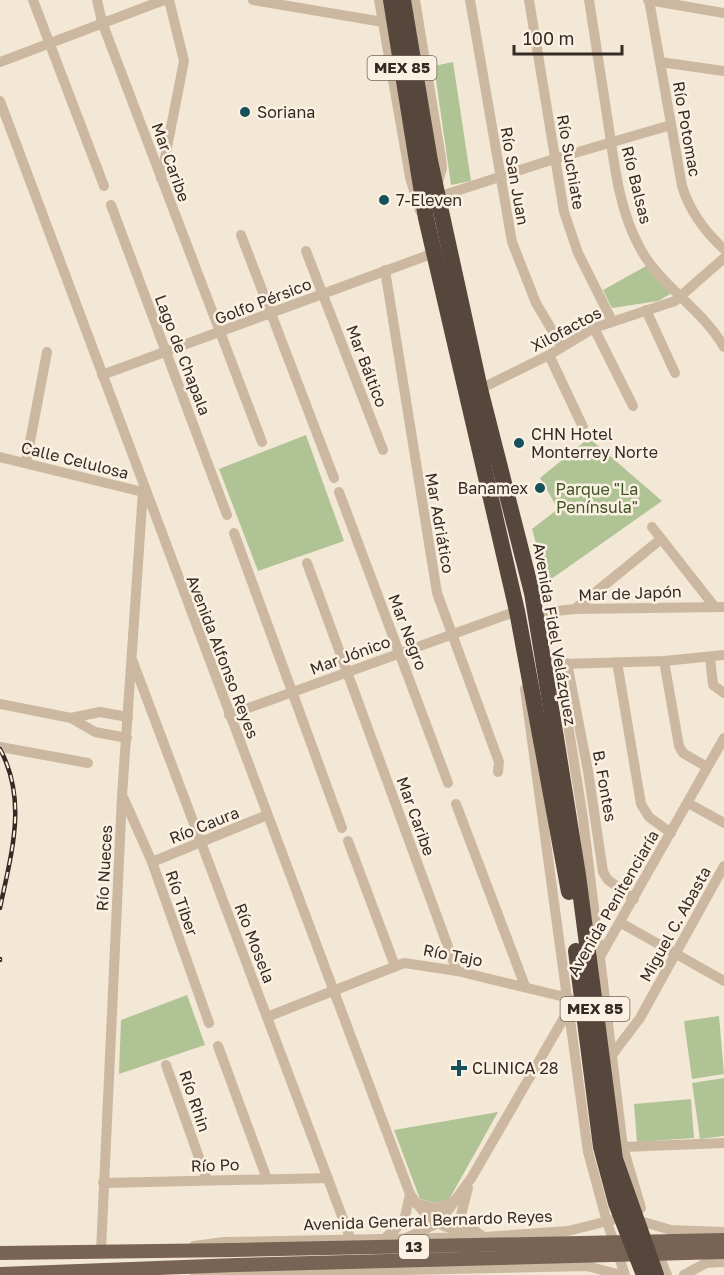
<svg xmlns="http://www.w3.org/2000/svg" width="724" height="1275" viewBox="0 0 724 1275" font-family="'Golos Text',sans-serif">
  <rect width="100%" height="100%" fill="#f3e8d6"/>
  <g fill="#b0c395">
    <polygon points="453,62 471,181 451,185 434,66"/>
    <polygon points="648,265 672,293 658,301 612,308 603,290"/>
    <polygon points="306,435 344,541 258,571 219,469"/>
    <polygon points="589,438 662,501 547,582 532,529 558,509 540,478"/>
    <polygon points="187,995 205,1045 119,1074 121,1020"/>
    <polygon points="719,1016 724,1074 692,1079 684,1021"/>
    <polygon points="724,1078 724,1136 700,1139 692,1083"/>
    <polygon points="691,1099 694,1138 637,1142 634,1104"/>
    <polygon points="498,1112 451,1196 441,1204 420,1199 394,1130"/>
  </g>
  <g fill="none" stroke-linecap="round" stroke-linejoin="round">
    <g stroke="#ccb8a1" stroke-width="10">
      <polyline points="33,0 104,186"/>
      <polyline points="97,0 102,22 262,442"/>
      <polyline points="253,0 383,22"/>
      <polyline points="379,0 410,177 420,211"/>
      <polyline points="415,0 441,158 442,168 437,186"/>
      <polyline points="470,0 512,242 536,303 562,347"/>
      <polyline points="529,0 564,212 578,253 612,321"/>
      <path d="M 589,0 C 595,41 602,81 608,122 C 614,163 619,209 639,246 C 659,286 702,308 724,347"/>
      <polyline points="648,0 724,13"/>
      <path d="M 649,0 L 682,186 C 690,212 704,231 724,249"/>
      <polyline points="0,62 164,0"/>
      <polyline points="660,62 724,71"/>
      <path d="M 0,101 L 410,1194 C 429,1224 445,1228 477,1237"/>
      <polyline points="161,178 184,61 169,0"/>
      <polyline points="438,197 554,159 671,125"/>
      <polyline points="111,205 227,515"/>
      <polyline points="241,235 334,478"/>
      <polyline points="306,251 383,450"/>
      <polyline points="385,270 437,593 499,762 498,772"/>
      <polyline points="646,310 675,373"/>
      <polyline points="594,328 633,406"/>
      <polyline points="549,355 583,427"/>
      <polyline points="102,375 434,253"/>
      <polyline points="480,389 549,355 594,328 675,301 724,258"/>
      <polyline points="0,457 143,492"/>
      <polyline points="26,463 47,352"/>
      <polyline points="339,492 448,783"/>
      <polyline points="652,527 714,606"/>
      <polyline points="234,533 342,828"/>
      <polyline points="307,563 457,971"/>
      <polyline points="575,609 661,539"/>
      <polyline points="536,613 575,609 724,607"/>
      <polyline points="545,655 557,676 565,706 583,818 623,1147 641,1208"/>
      <polyline points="710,657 713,685 724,693"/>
      <polyline points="664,661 679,746 683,753 707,767"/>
      <polyline points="133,662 351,1240"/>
      <polyline points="617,662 641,804 649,817 671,833"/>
      <polyline points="567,663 588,771 603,872 608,880 634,899"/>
      <polyline points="563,664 664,661 724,655"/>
      <polyline points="525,689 588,1152 607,1222 625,1275"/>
      <polyline points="0,704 71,718 95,732 127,738"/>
      <polyline points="229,715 517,611"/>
      <polyline points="71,718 100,712 128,717"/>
      <polyline points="0,747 88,763"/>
      <polyline points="124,799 152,862 209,1023"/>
      <polyline points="688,803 724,823"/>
      <polyline points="456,804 525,986"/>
      <polyline points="348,841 395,966"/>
      <polyline points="152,862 267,815"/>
      <polyline points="621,923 724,981"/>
      <polyline points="597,962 724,738"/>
      <polyline points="267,1017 404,963 457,971 569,998"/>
      <polyline points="218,1046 267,1179"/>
      <polyline points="612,1055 640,1018 724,866"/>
      <polyline points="166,1065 207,1180"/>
      <polyline points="623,1147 724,1143"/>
      <polyline points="103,1183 328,1178"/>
      <polyline points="468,1188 461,1215 467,1225 481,1235"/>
      <polyline points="415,1203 436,1208 454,1201"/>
      <polyline points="633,1219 671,1230 724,1232"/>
      <polyline points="406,1238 436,1224 449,1209 472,1177 569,1009"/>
      <polyline points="384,1239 404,1221 410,1194"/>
      <polyline points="194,1246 224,1242 484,1237 568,1231 612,1220"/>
      <polyline points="656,1248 667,1275"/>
      <polyline points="101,1251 122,796 143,491"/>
      <polyline points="194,1272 266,1273 587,1266 621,1275"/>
      <polyline points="684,1275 706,1263 724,1262"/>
    </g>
    <g stroke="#796354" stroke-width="14">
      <polyline points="0,1253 234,1250"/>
      <polyline points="0,1274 236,1265"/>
    </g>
    <g stroke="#57463b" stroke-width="16">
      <polyline points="391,0 426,218 517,611 541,740"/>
      <polyline points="403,0 430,161 480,389 532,593 556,738"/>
    </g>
    <defs>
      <g id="rail">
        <path d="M 0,749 C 28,801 11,854 0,908"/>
        <polyline points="0,960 0,959"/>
      </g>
    </defs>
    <use href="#rail" stroke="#352b24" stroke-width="4.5"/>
    <use href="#rail" stroke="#fbf1e2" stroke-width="2" stroke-dasharray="7" stroke-linecap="butt"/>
    <g stroke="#796354" stroke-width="14">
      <polyline points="234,1250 724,1240"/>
      <polyline points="236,1265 724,1252"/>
    </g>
    <g stroke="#57463b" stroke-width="16">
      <polyline points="556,738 578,875 615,1159 656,1275"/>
      <polyline points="541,740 569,892"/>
      <polyline points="576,951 601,1147 616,1203 644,1275"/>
    </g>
  </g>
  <g fill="#16505a" stroke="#fbf1e2" stroke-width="2">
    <circle cx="245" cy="112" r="6"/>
    <circle cx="384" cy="200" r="6"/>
    <circle cx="519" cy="443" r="6"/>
    <circle cx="540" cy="488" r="6"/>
    <path d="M456 1059h6v6h6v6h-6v6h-6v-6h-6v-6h6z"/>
  </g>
  <g text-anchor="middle" stroke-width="5" stroke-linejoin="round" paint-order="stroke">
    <g fill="#fbf1e2" stroke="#70665d" stroke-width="1.5">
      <rect x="367.5" y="56" width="69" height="24" rx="4.5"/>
      <rect x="560.5" y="997" width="69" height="24" rx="4.5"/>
      <rect x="399" y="1235" width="30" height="24" rx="4.5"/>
    </g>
    <g font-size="15" font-weight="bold" fill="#352b24">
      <text x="402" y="73">MEX 85</text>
      <text x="595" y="1014">MEX 85</text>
      <text x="414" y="1252">13</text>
    </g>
    <g font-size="16" fill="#352b24" stroke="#fbf1e2" text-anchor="start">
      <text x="257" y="118">Soriana</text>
      <text x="396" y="206">7-Eleven</text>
      <text x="531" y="440">CHN Hotel<tspan x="531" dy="18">Monterrey Norte</tspan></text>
      <text x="528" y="494" text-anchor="end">Banamex</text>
      <text x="472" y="1074">CLINICA 28</text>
    </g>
    <g font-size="16" fill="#352b24" stroke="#fbf1e2">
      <text transform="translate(687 129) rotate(80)" y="6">Río Potomac</text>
      <text transform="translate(171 162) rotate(70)" y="6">Mar Caribe</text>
      <text transform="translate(571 162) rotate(80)" y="6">Río Suchiate</text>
      <text transform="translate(515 176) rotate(80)" y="6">Río San Juan</text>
      <text transform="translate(637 185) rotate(76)" y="6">Río Balsas</text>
      <text transform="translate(263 301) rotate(-21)" y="6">Golfo Pérsico</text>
      <text transform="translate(566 329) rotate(-28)" y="6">Xilofactos</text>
      <text transform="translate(183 355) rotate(69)" y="6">Lago de Chapala</text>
      <text transform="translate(367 366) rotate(69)" y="6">Mar Báltico</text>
      <text transform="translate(75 460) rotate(14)" y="6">Calle Celulosa</text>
      <text transform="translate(440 523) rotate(80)" y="6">Mar Adriático</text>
      <text transform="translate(630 593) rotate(-2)" y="6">Mar de Japón</text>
      <text transform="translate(408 632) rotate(69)" y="6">Mar Negro</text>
      <text transform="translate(555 634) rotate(80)" y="6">Avenida Fidel Velázquez</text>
      <text transform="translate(350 655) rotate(-20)" y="6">Mar Jónico</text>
      <text transform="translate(223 657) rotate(69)" y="6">Avenida Alfonso Reyes</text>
      <text transform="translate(605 786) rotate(80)" y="6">B. Fontes</text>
      <text transform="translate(416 816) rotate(70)" y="6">Mar Caribe</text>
      <text transform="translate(204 825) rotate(-22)" y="6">Río Caura</text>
      <text transform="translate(104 868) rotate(-87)" y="6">Río Nueces</text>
      <text transform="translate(182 903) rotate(71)" y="6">Río Tiber</text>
      <text transform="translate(613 903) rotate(-60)" y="6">Avenida Penitenciaría</text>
      <text transform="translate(675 924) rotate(-61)" y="6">Miguel C. Abasta</text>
      <text transform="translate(255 943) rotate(69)" y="6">Río Mosela</text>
      <text transform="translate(453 955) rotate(11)" y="6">Río Tajo</text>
      <text transform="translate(195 1101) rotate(71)" y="6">Río Rhin</text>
      <text transform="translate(215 1165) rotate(-2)" y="6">Río Po</text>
      <text transform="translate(428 1220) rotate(-2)" y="6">Avenida General Bernardo Reyes</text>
    </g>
    <g font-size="16" fill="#405626" stroke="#fbf1e2">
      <text x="597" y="495">Parque "La<tspan x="597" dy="18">Península"</tspan></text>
    </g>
  </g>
  <path d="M514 45v9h108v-9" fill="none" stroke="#352b24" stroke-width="3"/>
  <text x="523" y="45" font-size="18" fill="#352b24" stroke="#fbf1e2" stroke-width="4.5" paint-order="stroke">100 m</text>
</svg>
